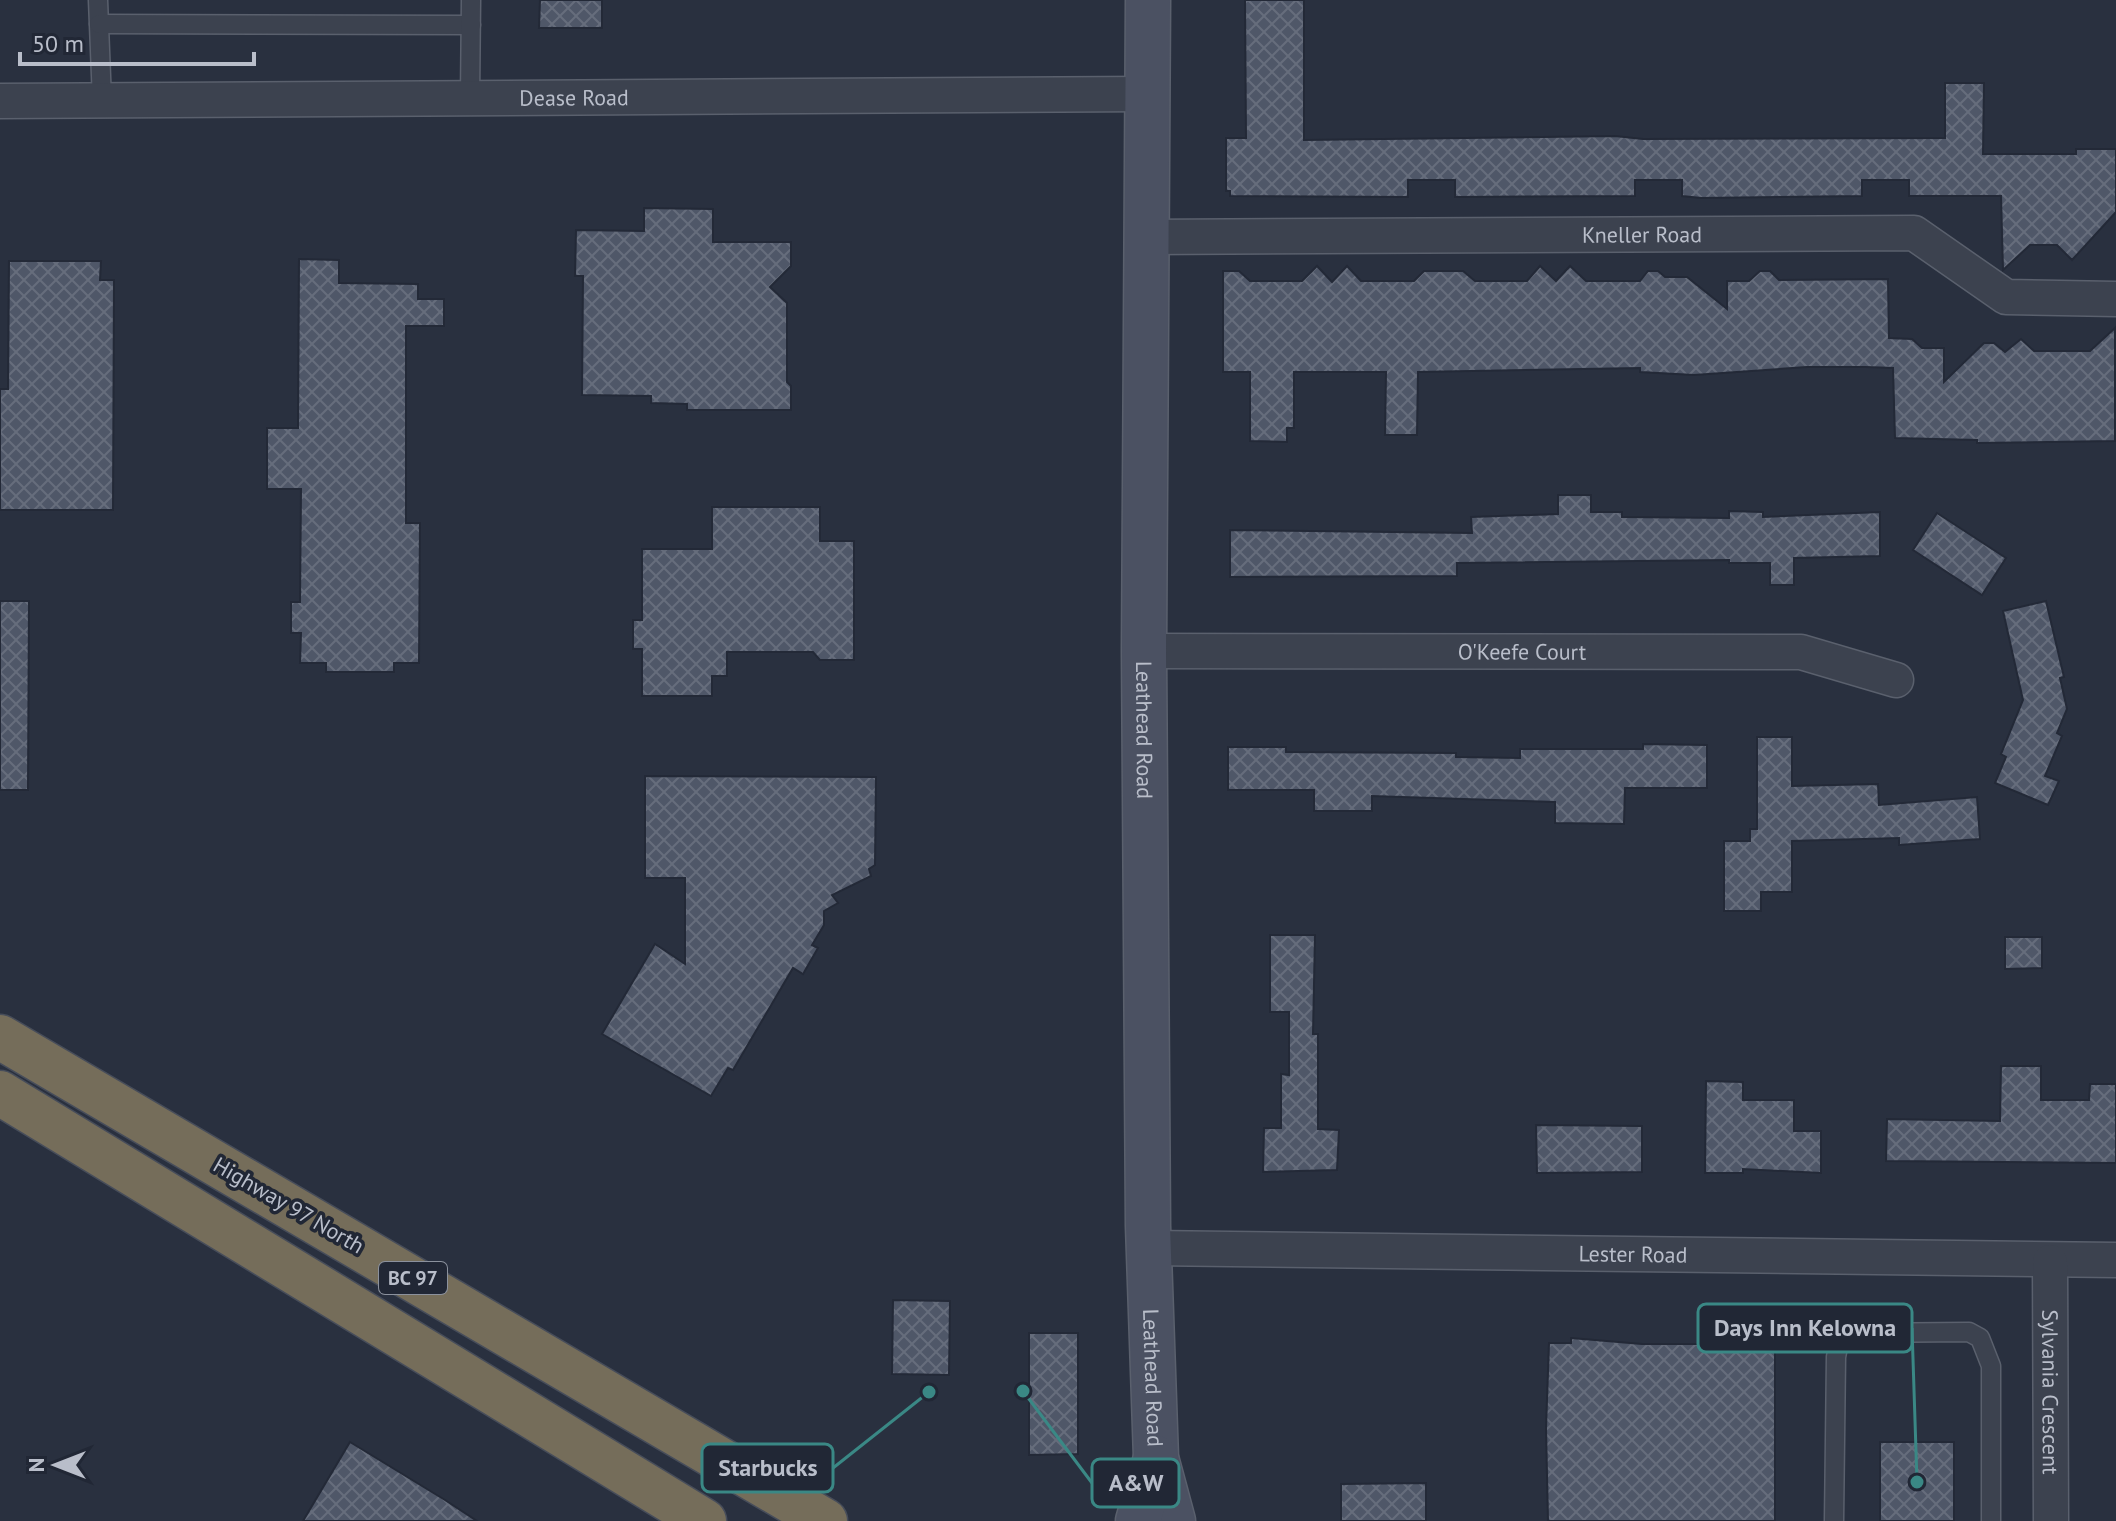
<svg xmlns="http://www.w3.org/2000/svg" width="2116" height="1521" viewBox="0 0 2116 1521" font-family="'PT Sans',sans-serif">
  <defs>
    <pattern id="building-cross-hatch" width="8" height="8" patternUnits="userSpaceOnUse" patternTransform="scale(2)"><rect width="8" height="8" fill="#4f5768"/><path d="M0 0l8 8M0 8l8-8" fill="none" stroke="#666d7c"/></pattern>
  </defs>
  <rect width="100%" height="100%" fill="#29303f"/>
  <g fill="url(#building-cross-hatch)" stroke="#232937" stroke-width="2">
    <polygon points="540,0 602,0 602,28 539,28"/>
    <polygon points="1245,0 1304,0 1304,140 1615,136 1643,139 1945,138 1945,83 1984,83 1983,154 2076,154 2076,149 2116,149 2116,212 2072,260 2057,245 2030,245 2003,270 2001,196 1909,196 1909,180 1862,180 1862,196 1701,198 1682,196 1682,180 1635,180 1635,196 1455,197 1455,180 1408,180 1408,197 1230,196 1230,191 1226,191 1226,138 1246,138"/>
    <polygon points="644,208 713,209 713,242 791,242 791,266 770,287 787,303 787,382 791,386 791,410 687,410 687,404 651,403 651,396 582,395 583,276 575,276 576,230 644,231"/>
    <polygon points="299,259 339,260 339,283 418,284 418,299 444,299 444,326 406,326 406,523 420,523 419,663 394,663 394,672 326,672 326,663 300,663 301,633 291,633 291,602 300,602 301,489 267,489 267,428 298,428"/>
    <polygon points="9,261 101,261 100,280 114,280 113,510 0,510 0,389 8,389"/>
    <polygon points="1317,266 1332,282 1347,266 1361,281 1414,281 1424,271 1463,271 1475,281 1527,281 1540,266 1556,281 1570,266 1586,281 1640,281 1648,271 1658,271 1665,277 1687,277 1727,309 1727,281 1749,281 1760,271 1770,271 1779,280 1888,279 1889,338 1912,339 1922,348 1944,348 1944,382 1984,343 1994,343 2005,352 2021,339 2034,351 2090,351 2115,328 2115,441 1977,443 1977,440 1895,438 1893,368 1865,367 1807,367 1694,375 1640,372 1640,368 1418,372 1417,435 1385,435 1386,372 1294,372 1294,428 1287,428 1287,442 1250,441 1250,372 1223,372 1223,271 1239,271 1250,281 1302,281"/>
    <polygon points="1558,495 1591,495 1591,512 1622,512 1622,517 1729,518 1729,511 1763,512 1763,517 1880,512 1880,556 1794,558 1794,585 1770,585 1770,563 1729,563 1729,560 1457,563 1457,576 1230,577 1230,530 1472,533 1471,517 1558,514"/>
    <polygon points="712,507 820,507 820,541 854,541 854,660 820,660 813,652 727,652 727,676 712,676 712,696 642,696 642,649 633,649 633,620 642,620 642,549 712,549"/>
    <polygon points="1937,513 2006,558 1982,595 1913,550"/>
    <polygon points="0,601 29,601 28,790 0,790"/>
    <polygon points="2046,601 2064,677 2060,678 2067,709 2057,733 2062,736 2045,776 2059,781 2048,805 1995,783 2006,757 2001,754 2023,700 2003,611"/>
    <polygon points="1757,737 1792,737 1792,786 1878,784 1879,805 1977,797 1980,839 1899,845 1899,838 1792,841 1792,892 1761,892 1761,911 1724,911 1724,841 1750,841 1750,829 1757,829"/>
    <polygon points="1643,744 1707,745 1707,788 1625,788 1624,824 1555,823 1555,802 1372,796 1372,811 1314,811 1314,790 1228,790 1228,747 1286,747 1286,752 1456,753 1456,757 1520,758 1520,749 1643,749"/>
    <polygon points="645,776 876,777 875,865 869,869 871,876 832,895 838,903 824,911 824,925 812,945 818,948 803,974 793,968 733,1070 728,1068 711,1096 602,1034 655,944 685,964 685,878 645,878"/>
    <polygon points="1270,935 1315,935 1313,1034 1318,1034 1318,1129 1339,1130 1337,1170 1263,1172 1264,1128 1281,1128 1281,1074 1289,1075 1289,1012 1270,1012"/>
    <polygon points="2005,937 2042,937 2042,968 2005,969"/>
    <polygon points="2001,1066 2041,1066 2041,1100 2089,1100 2090,1084 2116,1084 2116,1163 1886,1161 1887,1119 2000,1121"/>
    <polygon points="1706,1081 1743,1082 1743,1100 1794,1100 1794,1131 1821,1131 1821,1173 1743,1169 1743,1173 1705,1173"/>
    <polygon points="1536,1125 1642,1126 1642,1172 1537,1173"/>
    <polygon points="893,1300 950,1301 949,1375 892,1374"/>
    <polygon points="1029,1333 1078,1333 1078,1454 1029,1455"/>
    <polygon points="1571,1338 1642,1344 1720,1344 1720,1339 1752,1339 1752,1343 1775,1343 1775,1521 1548,1521 1546,1428 1549,1343 1571,1343"/>
    <polygon points="350,1442 445,1500 477,1521 303,1521"/>
    <rect x="1880" y="1442" width="74" height="79"/>
    <polygon points="1426,1483 1426,1521 1341,1521 1341,1484"/>
  </g>
  <g fill="none" stroke-linecap="round" stroke-linejoin="round">
    <defs>
      <g id="lane">
        <polyline points="98,0 102,101"/>
        <polyline points="99,24 471,25"/>
        <polyline points="470,98 471,0"/>
        <polyline points="1834,1521 1836,1357 1838,1347 1852,1333 1969,1332 1980,1338 1991,1366 1991,1521"/>
      </g>
      <g id="street">
        <path id="s1" d="M 0,101 L 1147,94"/>
        <path id="s2" d="M 1146,237 L 1914,233 L 2006,297 L 2116,299"/>
        <path id="s3" d="M 1144,651 L 1801,652 L 1896,680"/>
        <path id="s4" d="M 1149,1248 L 2116,1260"/>
        <path id="s5" d="M 2050,1262 L 2051,1521"/>
      </g>
      <g id="secondary">
        <path id="s6" d="M 1148,0 L 1144,651 L 1148,1226 L 1156,1458 L 1173,1521"/>
        <polyline points="1138,1521 1156,1458"/>
      </g>
      <g id="highway">
        <polyline points="0,1037 825,1521"/>
        <polyline points="0,1093 704,1521"/>
      </g>
    </defs>
    <use href="#lane" stroke="#5a606d" stroke-width="21"/>
    <use href="#street" stroke="#5a606d" stroke-width="37"/>
    <use href="#secondary" stroke="#5a606d" stroke-width="47"/>
    <use href="#highway" stroke="#474d5a" stroke-width="47"/>
    <use href="#lane" stroke="#3c424f" stroke-width="18"/>
    <use href="#street" stroke="#3c424f" stroke-width="34"/>
    <use href="#secondary" stroke="#4b5162" stroke-width="44"/>
    <use href="#highway" stroke="#756d5a" stroke-width="44"/>
  </g>
  <g text-anchor="middle" stroke-width="7" stroke-linejoin="round" paint-order="stroke">
    <rect fill="#212735" stroke="#8b919d" stroke-width="2" x="379" y="1262" width="68" height="32" rx="6"/>
    <g font-size="20" font-weight="bold" fill="#b9beca">
      <text x="413" y="1285">BC 97</text>
    </g>
    <g font-size="22" fill="#b9beca" stroke="#212735">
      <text dy="8" stroke="none"><textPath href="#s1" startOffset="574">Dease Road</textPath></text>
      <text dy="8" stroke="none"><textPath href="#s2" startOffset="496">Kneller Road</textPath></text>
      <text dy="8" stroke="none"><textPath href="#s3" startOffset="378">O'Keefe Court</textPath></text>
      <text dy="8" stroke="none"><textPath href="#s6" startOffset="730">Leathead Road</textPath></text>
      <text transform="translate(289 1205) rotate(30)" y="8">Highway 97 North</text>
      <text dy="8" stroke="none"><textPath href="#s4" startOffset="484">Lester Road</textPath></text>
      <text dy="8" stroke="none"><textPath href="#s6" startOffset="1378">Leathead Road</textPath></text>
      <text dy="8" stroke="none"><textPath href="#s5" startOffset="130">Sylvania Crescent</textPath></text>
    </g>
  </g>
  <path fill="none" stroke="#3a8885" stroke-width="3" d="M1917 1482L1912 1328M929 1392L833 1468M1023 1391L1092 1483"/>
  <g fill="#3a8885" stroke="#212735" stroke-width="3">
    <circle cx="1917" cy="1482" r="8"/>
    <circle cx="929" cy="1392" r="8"/>
    <circle cx="1023" cy="1391" r="8"/>
  </g>
  <g fill="#212735" stroke="#3a8885" stroke-width="3">
    <rect x="1698" y="1304" width="214" height="48" rx="8"/>
    <rect x="702" y="1444" width="131" height="48" rx="8"/>
    <rect x="1092" y="1459" width="87" height="48" rx="8"/>
  </g>
  <g font-size="24" text-anchor="middle" font-weight="bold" fill="#b9beca">
    <text x="1805" y="1336">Days Inn Kelowna</text>
    <text x="768" y="1476">Starbucks</text>
    <text x="1136" y="1491">A&amp;W</text>
  </g>
  <g transform="translate(56 1465) rotate(270)" stroke="#212735" stroke-width="6" paint-order="stroke">
  <path d="M0-6L14 30L0 20L-14 30Z" fill="#b9beca"/>
  <text y="-12" font-size="22" font-weight="bold" text-anchor="middle" fill="#b9beca">N</text>
  </g>
  <path d="M20 52v12h234v-12" fill="none" stroke="#b9beca" stroke-width="4"/>
  <text x="32" y="52" font-size="24" fill="#b9beca" stroke="#212735" stroke-width="6" paint-order="stroke">50 m</text>
</svg>
